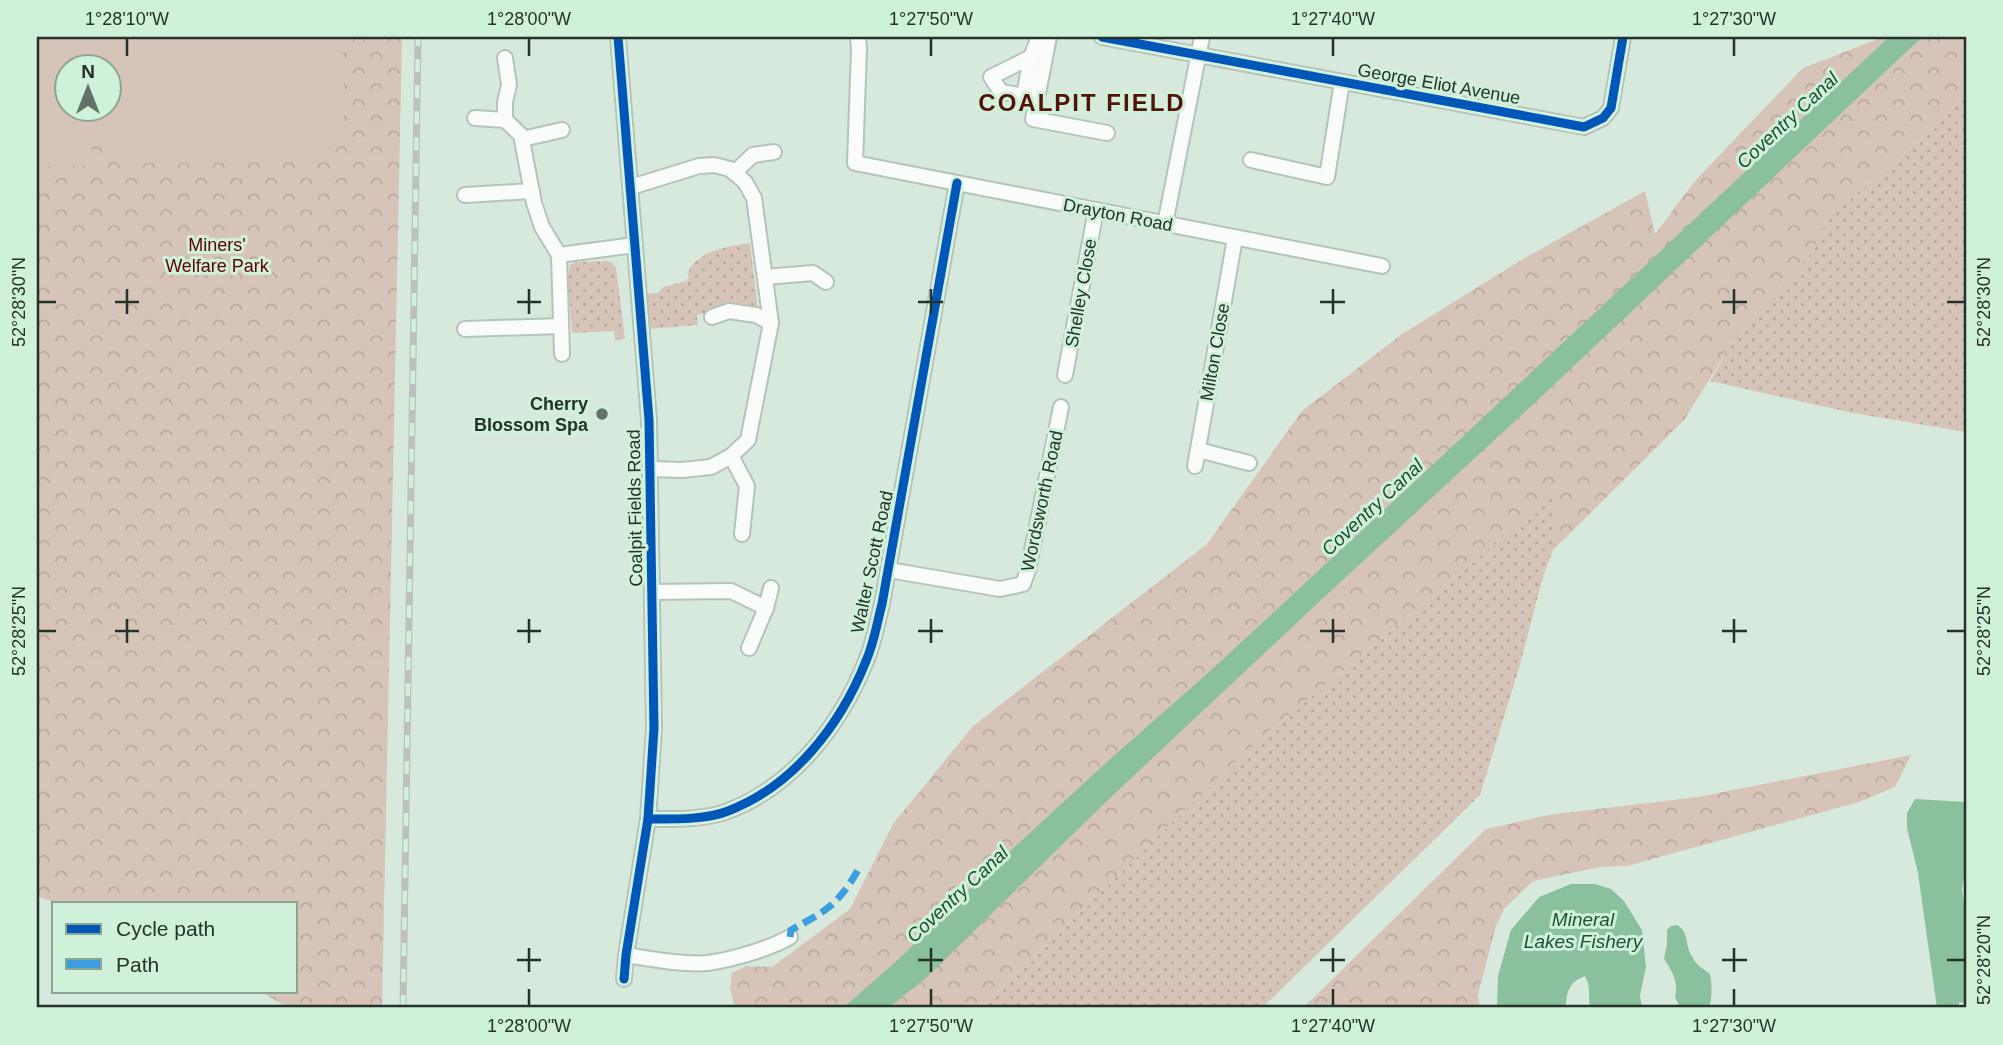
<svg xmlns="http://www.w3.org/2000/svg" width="2003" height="1045" viewBox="0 0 2003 1045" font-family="Helvetica,sans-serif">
  <defs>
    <pattern id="grass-dots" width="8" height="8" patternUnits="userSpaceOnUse" patternTransform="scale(1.75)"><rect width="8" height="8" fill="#d7c4b9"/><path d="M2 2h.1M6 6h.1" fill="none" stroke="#b8a99f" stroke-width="1.8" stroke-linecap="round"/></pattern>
    <pattern id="forest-crowns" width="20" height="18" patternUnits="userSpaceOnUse" patternTransform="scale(1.75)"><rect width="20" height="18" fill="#d7c4b9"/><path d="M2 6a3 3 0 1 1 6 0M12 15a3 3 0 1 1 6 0" fill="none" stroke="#b8a99f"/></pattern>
  </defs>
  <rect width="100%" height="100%" fill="#d7e9dc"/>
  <g fill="url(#grass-dots)">
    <polygon points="1966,93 1966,432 1853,413 1710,381 1729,348 1764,304 1810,255 1832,214 1937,126"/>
    <path d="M 750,243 L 758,310 L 723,308 L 697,315 L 698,325 L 647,329 L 645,294 L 658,293 L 663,287 L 687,281 C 688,278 688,274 689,270 C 700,250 731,246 750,243 Z"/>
    <polygon points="609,261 616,267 625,339 615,340 614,331 572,333 568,277 570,265 575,262"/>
    <polygon points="1557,484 1553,550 1544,573 1519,668 1480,795 1262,1008 981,1008 1247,750 1475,561"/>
  </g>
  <g fill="url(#forest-crowns)" fill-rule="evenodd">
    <path d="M 37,37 L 402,37 L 382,1008 L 288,1008 L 260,991 L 296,991 L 296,903 L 55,903 L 37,896 ZM 66,66 L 108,66 L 108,108 L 66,108 Z"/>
    <polygon points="1883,37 1966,37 1966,93 1937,126 1832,214 1810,255 1764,304 1729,348 1684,420 1553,550 1556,485 1475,561 1247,750 981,1008 749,1008 734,1004 730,988 732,973 746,966 772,967 850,909 893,824 973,726 1207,544 1302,411 1402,334 1523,259 1645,191 1655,234 1694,182 1803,68"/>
    <polygon points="1911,755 1895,787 1859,802 1627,866 1600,867 1533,881 1505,908 1496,926 1478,994 1480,1008 1303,1008 1486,829 1548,815 1698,797"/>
  </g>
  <g fill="#d7c4b9">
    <polygon points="37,37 343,37 344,125 307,162 142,163 104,141 99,109 108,108 108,66 66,66 66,78 37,79"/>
    <polygon points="66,86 66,108 91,109 92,165 37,167 37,87"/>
  </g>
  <g fill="#8bc09e">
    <polygon points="1889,37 1922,37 1541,397 1320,601 1110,798 925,979 888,1008 843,1008 901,957 966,892 1108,761 1208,673 1425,472"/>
    <polygon points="1915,799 1966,802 1966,868 1962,890 1966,915 1966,1004 1959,1002 1959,1008 1937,1008 1918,873 1907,828 1907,813"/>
    <path d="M 1571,884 L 1595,884 L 1611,889 L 1624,901 L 1642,930 L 1646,967 L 1640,995 L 1642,1008 L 1590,1008 C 1588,996 1591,986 1585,976 C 1569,982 1566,992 1566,1008 L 1497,1008 L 1498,976 L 1511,930 L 1539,897 Z"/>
    <path d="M 1677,925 C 1689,932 1685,944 1691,955 C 1698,967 1700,966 1710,974 C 1712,983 1712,996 1710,1005 L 1705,1008 L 1681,1008 L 1675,998 C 1679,982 1672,971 1664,959 L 1667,944 L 1667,930 L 1671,926 Z"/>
  </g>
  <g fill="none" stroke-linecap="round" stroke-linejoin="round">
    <defs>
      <g id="street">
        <polyline points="618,37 649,420 654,728 648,819 626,955 624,979"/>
        <polyline points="858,37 859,49 855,163 1382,266"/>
        <polyline points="1049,37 1033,119 1107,133"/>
        <polyline points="1102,37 1584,127 1603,118 1611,108 1623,37"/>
        <polyline points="1031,57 991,77 1001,92 1024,96 1031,57 1039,37"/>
        <polyline points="505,58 509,85 505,102 505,120 521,135 534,203 542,227 559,255 562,354"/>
        <polyline points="475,118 505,120"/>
        <polyline points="522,139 562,130"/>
        <polyline points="1251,160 1327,177 1342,82"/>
        <polyline points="734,173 753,155 774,152"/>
        <polyline points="631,187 699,166 714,165 730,169 745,182 754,198 771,323 748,440 731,456 711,467 682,470 651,469"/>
        <polyline points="465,195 532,191"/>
        <polyline points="1165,224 1202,37"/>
        <polyline points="559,255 635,245"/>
        <polyline points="765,277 813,273 826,282"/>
        <polyline points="712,317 729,311 756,315 771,323"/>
        <polyline points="465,329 561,326"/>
        <polyline points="1065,375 1096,210"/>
        <polyline points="1198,450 1249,463"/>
        <polyline points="731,456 747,486 742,534"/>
        <polyline points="1195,466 1235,238"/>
        <polyline points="889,570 1000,589 1023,584 1028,570 1061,407"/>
        <polyline points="653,592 731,591 766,608"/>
        <polyline points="749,648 766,608 771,588"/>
        <path d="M 648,819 C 672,819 706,820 728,811 C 794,786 841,724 866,661 C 874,643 877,623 882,604 L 957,183"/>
        <path d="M 626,955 C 652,959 681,965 707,963 C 731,960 769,949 790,937"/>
      </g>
    </defs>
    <use href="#street" stroke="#b5c4b9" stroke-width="18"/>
    <use href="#street" stroke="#f9fcfa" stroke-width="14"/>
    <defs>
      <polyline id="rail" points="403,1008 418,37"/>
    </defs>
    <use href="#rail" stroke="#bdc1be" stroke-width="7"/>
    <use href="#rail" stroke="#cff1d9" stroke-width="4.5" stroke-dasharray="13" stroke-linecap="butt"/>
    <path stroke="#3c9de1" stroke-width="7" stroke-dasharray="14 7" stroke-linecap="butt" d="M 790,937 L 791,930 C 826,911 838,905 858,870"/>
    <defs>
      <g id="cycleway">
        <polyline points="618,37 649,420 654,728 648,819 626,955 624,979"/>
        <polyline points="1102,37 1584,127 1603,118 1611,108 1623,37"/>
        <path d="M 648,819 C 672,819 706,820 728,811 C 794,786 841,724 866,661 C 874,643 877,623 882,604 L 957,183"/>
      </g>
    </defs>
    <use href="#cycleway" stroke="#cff1d9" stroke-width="13"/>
    <use href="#cycleway" stroke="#0057b8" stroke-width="9"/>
  </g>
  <path fill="none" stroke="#253229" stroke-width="2.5" d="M 127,38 L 127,56M 529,38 L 529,56M 931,38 L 931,56M 1333,38 L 1333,56M 1734,38 L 1734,56M 127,289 L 127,314M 529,289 L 529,314M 931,289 L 931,314M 1333,289 L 1333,314M 1734,289 L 1734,314M 38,302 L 56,302M 115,302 L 139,302M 517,302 L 541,302M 918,302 L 943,302M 1320,302 L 1345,302M 1722,302 L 1747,302M 1947,302 L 1965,302M 127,619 L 127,643M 529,619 L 529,643M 931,619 L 931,643M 1333,619 L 1333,643M 1734,619 L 1734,643M 38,631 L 56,631M 115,631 L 139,631M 517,631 L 541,631M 918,631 L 943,631M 1320,631 L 1345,631M 1722,631 L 1747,631M 1947,631 L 1965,631M 529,948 L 529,972M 931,948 L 931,972M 1333,948 L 1333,972M 1734,948 L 1734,972M 517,960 L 541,960M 918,960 L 943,960M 1320,960 L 1345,960M 1722,960 L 1747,960M 1947,960 L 1965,960M 529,989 L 529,1006M 931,989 L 931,1006M 1333,989 L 1333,1006M 1734,989 L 1734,1006"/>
  <circle fill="#637268" stroke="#cff1d9" stroke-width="2.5" cx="602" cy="414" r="7"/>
  <g text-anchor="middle" stroke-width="6" stroke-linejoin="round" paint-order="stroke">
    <g font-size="18" fill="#253229" stroke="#cff1d9">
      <text transform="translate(1439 84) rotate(10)" y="6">George Eliot Avenue</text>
      <text transform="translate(1118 215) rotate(11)" y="6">Drayton Road</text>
      <text transform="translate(1081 293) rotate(-80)" y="6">Shelley Close</text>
      <text transform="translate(1215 352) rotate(-80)" y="6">Milton Close</text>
      <text transform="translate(1042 501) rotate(-78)" y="6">Wordsworth Road</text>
      <text transform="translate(635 508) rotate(-91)" y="6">Coalpit Fields Road</text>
      <text transform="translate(872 562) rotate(-78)" y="6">Walter Scott Road</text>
    </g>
    <g font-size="18" fill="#600100" stroke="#cff1d9">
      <text x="217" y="251">Miners'<tspan x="217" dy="21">Welfare Park</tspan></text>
    </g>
    <g font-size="18" font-weight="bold" fill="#253229" stroke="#cff1d9" text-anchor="end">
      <text x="588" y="410">Cherry<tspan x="588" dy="21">Blossom Spa</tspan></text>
    </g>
    <g font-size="19" font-style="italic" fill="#1c5032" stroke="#cff1d9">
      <text transform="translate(1787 120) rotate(-43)" y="7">Coventry Canal</text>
      <text transform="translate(1372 507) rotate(-43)" y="7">Coventry Canal</text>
      <text transform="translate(957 894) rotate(-43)" y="7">Coventry Canal</text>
      <text x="1583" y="926">Mineral<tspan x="1583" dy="22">Lakes Fishery</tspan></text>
    </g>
    <g font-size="24" font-weight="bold" letter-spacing="2" fill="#551209" stroke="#cff1d9">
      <text x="1082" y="111">COALPIT FIELD</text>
    </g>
  </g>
  <rect width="2003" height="1045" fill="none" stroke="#cff1d9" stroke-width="77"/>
  <rect x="52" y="902" width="245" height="91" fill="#cff1d9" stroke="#8ba593" stroke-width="2"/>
  <rect x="66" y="924" width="35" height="10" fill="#0057b8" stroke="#8ba593" stroke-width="2"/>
  <text x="116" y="936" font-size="21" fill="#253229">Cycle path</text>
  <rect x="66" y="959" width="35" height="10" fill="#3c9de1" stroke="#8ba593" stroke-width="2"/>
  <text x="116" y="972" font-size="21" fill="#253229">Path</text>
  <g transform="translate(88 88)"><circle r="33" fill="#cff1d9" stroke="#8ba593" stroke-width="2"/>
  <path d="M0-5L12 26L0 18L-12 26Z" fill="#637268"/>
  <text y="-10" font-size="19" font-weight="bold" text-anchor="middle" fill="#253229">N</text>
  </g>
  <rect x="38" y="38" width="1927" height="968" fill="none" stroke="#253229" stroke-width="2.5"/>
  <g font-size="18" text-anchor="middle" fill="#253229">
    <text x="127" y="25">1°28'10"W</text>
    <text x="529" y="25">1°28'00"W</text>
    <text x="931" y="25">1°27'50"W</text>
    <text x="1333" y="25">1°27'40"W</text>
    <text x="1734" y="25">1°27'30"W</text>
    <text transform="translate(19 302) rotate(-90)" y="6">52°28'30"N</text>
    <text transform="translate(1984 302) rotate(-90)" y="6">52°28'30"N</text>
    <text transform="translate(19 631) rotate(-90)" y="6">52°28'25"N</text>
    <text transform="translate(1984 631) rotate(-90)" y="6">52°28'25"N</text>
    <text transform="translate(1984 960) rotate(-90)" y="6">52°28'20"N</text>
    <text x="529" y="1032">1°28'00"W</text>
    <text x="931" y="1032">1°27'50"W</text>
    <text x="1333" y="1032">1°27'40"W</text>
    <text x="1734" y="1032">1°27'30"W</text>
  </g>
</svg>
